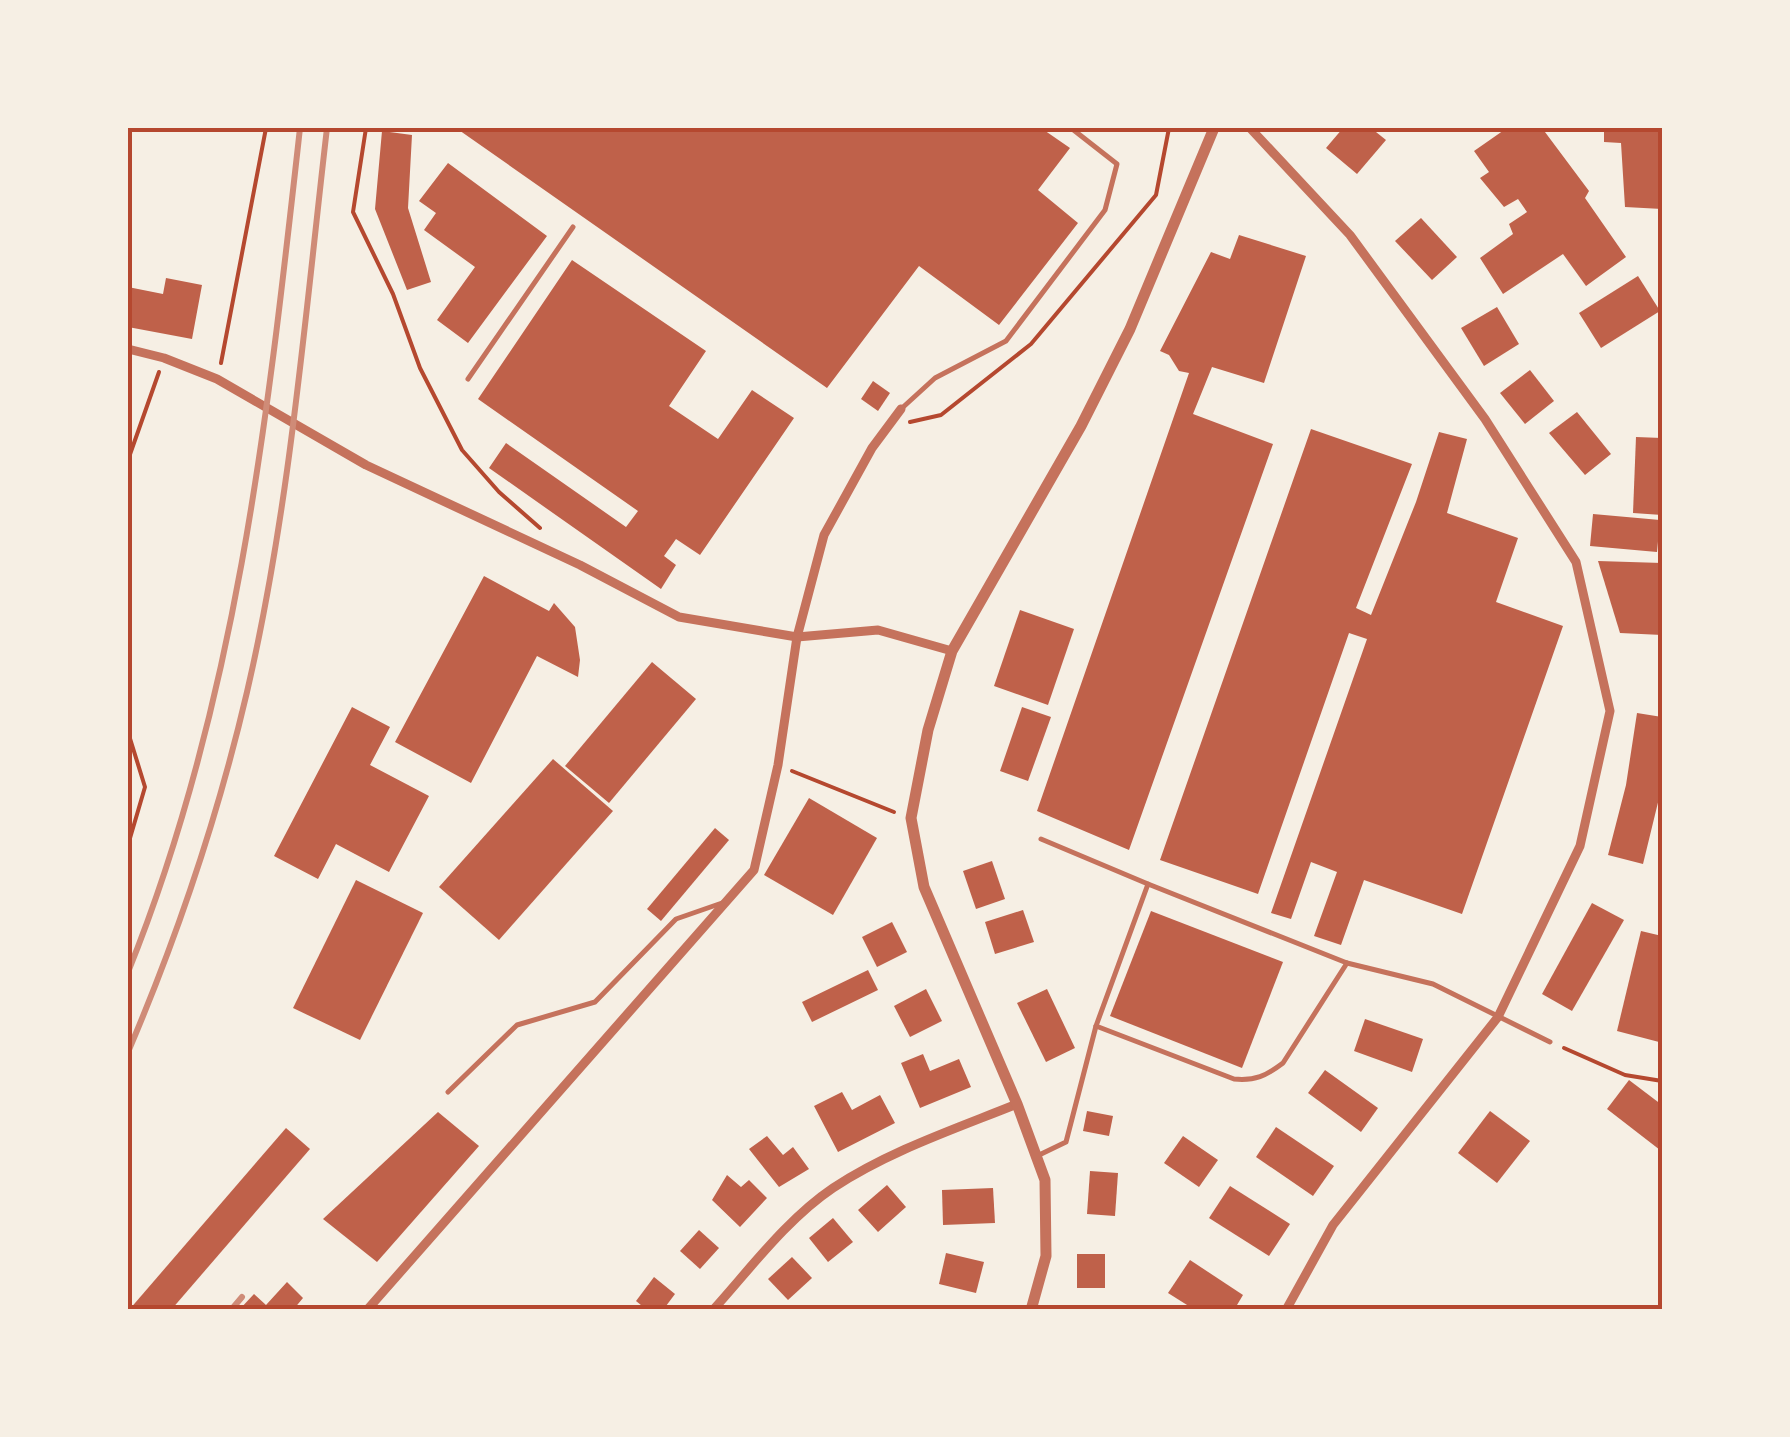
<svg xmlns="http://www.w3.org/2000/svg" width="1790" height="1437" viewBox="0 0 1790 1437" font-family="'IBM Plex Serif',serif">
  <rect width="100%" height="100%" fill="#f6efe4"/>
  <g fill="#bf614a">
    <polygon points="456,128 1041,128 1070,148 1038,190 1078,223 999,325 919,266 827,388"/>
    <polygon points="1343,128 1371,128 1386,140 1357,174 1326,148"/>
    <polygon points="1507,128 1542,128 1589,191 1585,198 1626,257 1586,286 1563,254 1503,294 1480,258 1513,234 1509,224 1527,212 1518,199 1504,207 1480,178 1489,172 1474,151"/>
    <polygon points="1604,128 1662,128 1662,209 1625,207 1621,143 1604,142"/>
    <polygon points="382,131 412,135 408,208 431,282 407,290 375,209"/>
    <polygon points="448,163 547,236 468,343 437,320 475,267 424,230 436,213 419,201"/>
    <polygon points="1421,218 1457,257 1432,280 1395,241"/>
    <polygon points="1239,235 1306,256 1264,383 1212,367 1193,414 1273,444 1129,850 1037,811 1189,373 1179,371 1169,355 1160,351 1211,252 1230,259"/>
    <polygon points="572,260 706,351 669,406 718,439 752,390 794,418 700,555 676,539 664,556 676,565 661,589 489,468 506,443 626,527 638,511 478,399"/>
    <polygon points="1638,276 1660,311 1601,348 1579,313"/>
    <polygon points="166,278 202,285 192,339 128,327 128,287 163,294"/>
    <polygon points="1497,307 1519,344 1484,366 1461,328"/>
    <polygon points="1530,370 1554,401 1525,424 1500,393"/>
    <polygon points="873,381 890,393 878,411 861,399"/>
    <polygon points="1577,412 1611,454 1585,475 1549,433"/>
    <polygon points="1311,429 1412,464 1356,608 1371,615 1416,502 1439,432 1467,439 1447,513 1518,538 1496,602 1563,626 1462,914 1364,880 1341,945 1314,936 1337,872 1311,862 1291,919 1271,913 1367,639 1349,633 1258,894 1160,860"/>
    <polygon points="1636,437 1662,438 1662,515 1633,513"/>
    <polygon points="1593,514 1660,520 1657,552 1590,546"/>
    <polygon points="1598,561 1662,563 1662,635 1620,633"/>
    <polygon points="484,576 549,611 554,603 575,627 580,660 578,677 537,656 471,783 395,742"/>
    <polygon points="1020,610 1074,629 1048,705 994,686"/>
    <polygon points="652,662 696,699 609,803 565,766"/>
    <polygon points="352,707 390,727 370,765 429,796 389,872 336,844 318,879 274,856"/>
    <polygon points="1022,707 1051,717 1028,781 1000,771"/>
    <polygon points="1637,713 1662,717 1662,786 1643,864 1608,855 1626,785"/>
    <polygon points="553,759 613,811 499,940 439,887"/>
    <polygon points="809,798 877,838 833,915 764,875"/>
    <polygon points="715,828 729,840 661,921 647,909"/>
    <polygon points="992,861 1005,899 976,909 963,871"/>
    <polygon points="356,880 423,913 360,1040 293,1008"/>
    <polygon points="1592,903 1624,920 1572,1011 1542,994"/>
    <polygon points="1023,910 1034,942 995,954 985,922"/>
    <polygon points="1151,911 1283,962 1242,1068 1110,1016"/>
    <polygon points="892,922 907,952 877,967 862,937"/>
    <polygon points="1641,931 1662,936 1662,1029 1659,1042 1617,1031"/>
    <polygon points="868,970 878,990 812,1022 802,1002"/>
    <polygon points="926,989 942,1021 910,1037 894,1006"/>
    <polygon points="1047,989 1075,1048 1046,1062 1017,1003"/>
    <polygon points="1365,1019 1423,1039 1412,1072 1354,1051"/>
    <polygon points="923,1054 930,1071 959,1059 971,1087 920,1108 901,1063"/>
    <polygon points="1325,1070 1378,1108 1361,1132 1308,1093"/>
    <polygon points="1629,1080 1662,1105 1660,1150 1607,1109"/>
    <polygon points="842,1092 852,1110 880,1095 895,1123 838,1152 814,1106"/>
    <polygon points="1087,1111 1113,1116 1109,1136 1083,1131"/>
    <polygon points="1490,1111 1530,1141 1497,1183 1458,1153"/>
    <polygon points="438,1112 479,1146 377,1262 323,1219"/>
    <polygon points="1276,1127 1334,1166 1313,1196 1256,1157"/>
    <polygon points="286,1128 310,1149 171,1310 129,1310"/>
    <polygon points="767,1136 783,1155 793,1147 809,1169 779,1187 749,1149"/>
    <polygon points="1183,1136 1218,1160 1199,1187 1164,1163"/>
    <polygon points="1090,1171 1118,1173 1115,1216 1087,1214"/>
    <polygon points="727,1175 741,1187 749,1180 767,1198 740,1227 712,1200"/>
    <polygon points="887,1185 906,1207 878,1232 858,1210"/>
    <polygon points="1230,1186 1290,1224 1269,1256 1209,1218"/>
    <polygon points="993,1188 995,1223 943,1225 942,1190"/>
    <polygon points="833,1218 853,1242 828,1262 809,1238"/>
    <polygon points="699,1230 719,1248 700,1269 680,1251"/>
    <polygon points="946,1253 984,1262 976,1293 939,1284"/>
    <rect x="1077" y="1254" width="28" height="34"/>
    <polygon points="792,1257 812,1278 788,1300 768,1279"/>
    <polygon points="1190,1260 1243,1295 1234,1310 1195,1310 1168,1293"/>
    <polygon points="654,1277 675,1294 663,1310 647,1310 636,1301"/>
    <polygon points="287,1282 303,1298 293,1310 239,1310 254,1294 266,1305"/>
  </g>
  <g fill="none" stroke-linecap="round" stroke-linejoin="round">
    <g stroke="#b5482f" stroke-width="4">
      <polyline points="366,128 353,212 393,294 420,368 462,450 499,492 540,528"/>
      <polyline points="221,363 266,128"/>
      <polyline points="910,422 941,415 1031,344 1156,195 1169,128"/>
      <polyline points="128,460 159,372"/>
      <polyline points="128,732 145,787 128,845"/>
      <polyline points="792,771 894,812"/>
      <polyline points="1564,1048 1625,1075 1662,1081"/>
    </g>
    <g stroke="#c5725c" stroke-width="5">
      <polyline points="468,379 573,227"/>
      <polyline points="901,409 935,378 1006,341 1105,210 1117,164 1071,128"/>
      <polyline points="1041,839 1148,884"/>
      <path d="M 1096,1026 L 1234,1079 C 1255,1081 1266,1076 1283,1063 L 1347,963"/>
      <polyline points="448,1092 517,1025 595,1002 676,919 722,903"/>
      <polyline points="1037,1156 1066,1142 1096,1026 1148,884 1347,963 1433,984 1550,1042"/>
    </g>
    <g stroke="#c5725c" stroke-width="9">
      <polyline points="1250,128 1350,235 1485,419 1576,562 1610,711 1580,846 1498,1017 1333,1225 1286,1310"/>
      <polyline points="128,349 164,358 217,379 366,465 580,565 679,617 797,637 878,630 952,651"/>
      <polyline points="367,1310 754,870 778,765 797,637 824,535 872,448 901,409"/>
      <path d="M 713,1310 C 750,1269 787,1219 833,1188 C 889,1151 955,1129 1017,1104"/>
    </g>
    <polyline stroke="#c5725c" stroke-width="11" points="1031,1310 1046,1256 1045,1180 1017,1104 924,887 911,818 928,730 952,651 1081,426 1130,329 1214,128"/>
    <g stroke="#cf8b77" stroke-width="6">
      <path d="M 128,972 C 237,703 268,414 300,128"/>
      <path d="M 128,1052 C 178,935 218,816 247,692 C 290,507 305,316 327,128"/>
      <polyline points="231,1310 242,1297"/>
    </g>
  </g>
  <rect width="1790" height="1437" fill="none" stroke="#f6efe4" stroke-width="260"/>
  <rect x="130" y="130" width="1530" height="1177" fill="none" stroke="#b5482f" stroke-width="4"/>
</svg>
